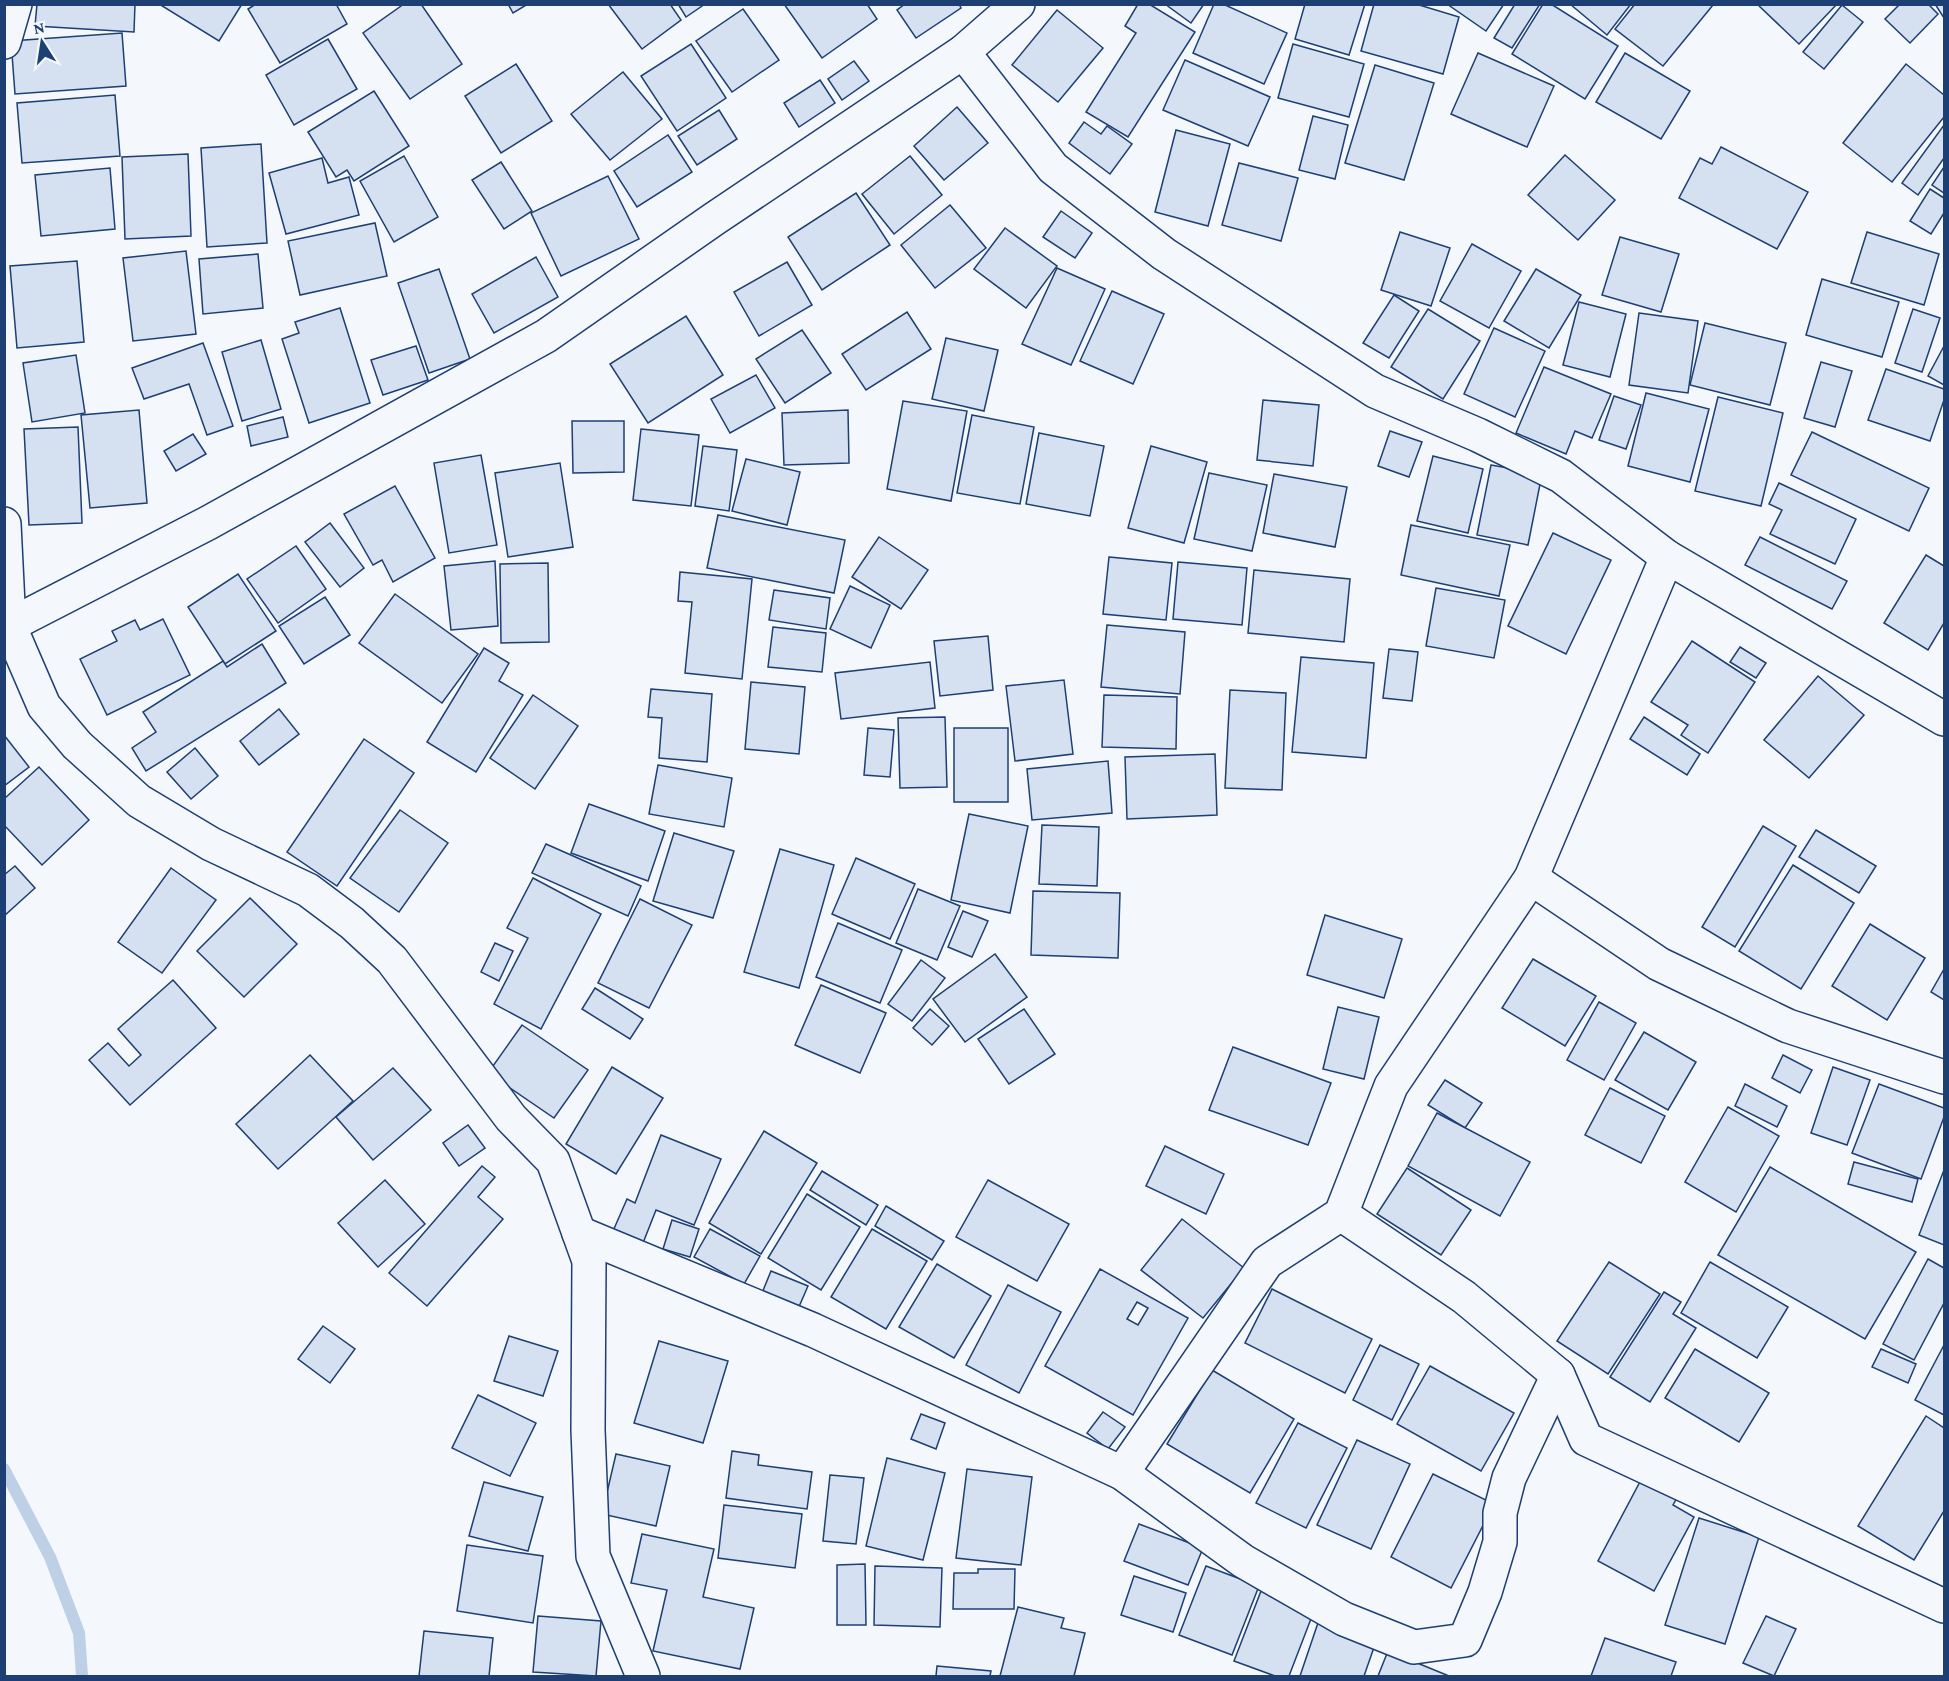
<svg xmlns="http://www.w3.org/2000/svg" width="1949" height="1681" viewBox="0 0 1949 1681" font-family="'Crimson Pro',serif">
  <rect width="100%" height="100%" fill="#f4f7fb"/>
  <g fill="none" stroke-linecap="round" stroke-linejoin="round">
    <polyline stroke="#bed0e5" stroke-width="12" points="4,1469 50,1557 79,1633 82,1676"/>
  </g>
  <g fill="#d5e0f0" stroke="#1d3f73" stroke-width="1.5" fill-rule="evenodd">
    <polygon points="37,4 135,4 134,32 35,26"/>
    <polygon points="159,4 242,4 219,41"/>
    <polygon points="256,4 336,4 347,24 280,63 248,9"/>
    <polygon points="404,4 421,4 462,64 410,99 363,33"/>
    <polygon points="508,4 528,4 513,13"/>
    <polygon points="608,4 670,4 681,20 642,49"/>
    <polygon points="678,4 705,4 686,17"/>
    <polygon points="784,4 867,4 877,19 822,58"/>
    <polygon points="905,4 959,4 961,8 916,38 897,10"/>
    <polygon points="1138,4 1149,4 1195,32 1128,137 1086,112 1136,33 1125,26"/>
    <polygon points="1165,4 1204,4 1191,23"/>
    <polygon points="1214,4 1223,4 1287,33 1264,84 1193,53"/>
    <polygon points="1305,4 1365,4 1349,55 1295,39"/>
    <polygon points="1374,4 1416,4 1459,17 1443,74 1361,51"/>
    <polygon points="1447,4 1504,4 1486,31"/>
    <polygon points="1515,4 1540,4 1512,48 1494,38"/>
    <polygon points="1543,4 1551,4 1618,46 1585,99 1512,54"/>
    <polygon points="1570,4 1631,4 1607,35"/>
    <polygon points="1635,4 1712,4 1713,5 1663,66 1615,29"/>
    <polygon points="1757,4 1837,4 1799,44"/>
    <polygon points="1900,4 1928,4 1938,14 1910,43 1885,19"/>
    <polygon points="1935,4 1944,4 1944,18"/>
    <polygon points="1842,5 1863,22 1824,69 1803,52"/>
    <polygon points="743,9 779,60 732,92 696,41"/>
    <polygon points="1057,10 1103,48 1058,102 1012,65"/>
    <polygon points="122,33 126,86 15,94 11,41"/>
    <polygon points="328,39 357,89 294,125 266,75"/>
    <polygon points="691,44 726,98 677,131 641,76"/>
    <polygon points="1293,44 1364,64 1349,117 1278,98"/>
    <polygon points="1478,53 1554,86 1527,147 1451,114"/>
    <polygon points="1625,53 1690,91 1661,139 1596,102"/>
    <polygon points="1185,60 1270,97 1248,146 1163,110"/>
    <polygon points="854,61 869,81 842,100 828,79"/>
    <polygon points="516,64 552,121 501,153 465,96"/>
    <polygon points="1906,64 1944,95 1944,117 1892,182 1843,143"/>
    <polygon points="1375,65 1434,83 1404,180 1345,163"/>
    <polygon points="623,72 662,119 610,160 571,114"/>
    <polygon points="820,80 835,103 799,127 784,103"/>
    <polygon points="374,91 409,146 354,181 347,170 336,177 308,132"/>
    <polygon points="115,95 120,156 22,163 17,103"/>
    <polygon points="957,107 988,143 944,180 914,146"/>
    <polygon points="719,110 737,139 697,165 678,136"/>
    <polygon points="1313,116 1348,125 1335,179 1299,170"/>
    <polygon points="1084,122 1101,134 1107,126 1132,144 1110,174 1069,143"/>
    <polygon points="1944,125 1944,158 1918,195 1902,183"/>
    <polygon points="1176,130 1230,144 1208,226 1155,212"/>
    <polygon points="668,135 692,172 637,207 614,171"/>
    <polygon points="261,144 267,243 207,247 201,148"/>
    <polygon points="1721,147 1808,192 1777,249 1679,198 1700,158 1712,164"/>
    <polygon points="188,154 191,236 125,239 122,157"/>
    <polygon points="1565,155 1615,200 1578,240 1528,195"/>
    <polygon points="404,156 438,217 394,242 360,181"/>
    <polygon points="910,156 942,195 894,234 862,194"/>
    <polygon points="322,158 328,183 349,177 359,215 286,234 269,173"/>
    <polygon points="501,162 532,211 504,229 472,180"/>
    <polygon points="1239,163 1298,178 1281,241 1222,225"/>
    <polygon points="1944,167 1944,193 1932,185"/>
    <polygon points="110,168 115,229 41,236 35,175"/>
    <polygon points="608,176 639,239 561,276 531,213"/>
    <polygon points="1930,189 1944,198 1944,213 1931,234 1910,221"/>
    <polygon points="856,193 890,245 822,290 788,237"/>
    <polygon points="950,205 986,248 935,288 901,245"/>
    <polygon points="1061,211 1092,233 1075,258 1043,237"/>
    <polygon points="375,223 387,276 300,295 288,241"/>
    <polygon points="1005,228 1057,266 1026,308 974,269"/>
    <polygon points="1400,232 1450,248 1431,306 1381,290"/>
    <polygon points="1867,232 1939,254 1924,305 1851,283"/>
    <polygon points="1620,237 1679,254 1661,312 1602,295"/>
    <polygon points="1472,244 1521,271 1489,328 1440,301"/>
    <polygon points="186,251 196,334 133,341 123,258"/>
    <polygon points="258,254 263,308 203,314 199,259"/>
    <polygon points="536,257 558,297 494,333 472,294"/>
    <polygon points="77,261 84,342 17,348 10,266"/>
    <polygon points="787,262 812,305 759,336 734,292"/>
    <polygon points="1057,268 1105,289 1071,365 1022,344"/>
    <polygon points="439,269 470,359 429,373 398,283"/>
    <polygon points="1536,269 1581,295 1549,348 1504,321"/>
    <polygon points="1822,279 1899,302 1882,357 1806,335"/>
    <polygon points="1112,291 1164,314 1133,384 1080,361"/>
    <polygon points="1394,295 1419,311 1389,358 1363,343"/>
    <polygon points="1579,302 1626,314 1610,377 1563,365"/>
    <polygon points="340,308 370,403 309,423 282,339 299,333 295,322"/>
    <polygon points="1428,309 1480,341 1443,399 1391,367"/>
    <polygon points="1913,309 1940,318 1922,372 1895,363"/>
    <polygon points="907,312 931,349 866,390 842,354"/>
    <polygon points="1639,313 1698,321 1688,393 1629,385"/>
    <polygon points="686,316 723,375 648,423 610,364"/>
    <polygon points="1705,323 1786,343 1770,405 1690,385"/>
    <polygon points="1494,328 1545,351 1515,417 1464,394"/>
    <polygon points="802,330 831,373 785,403 756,359"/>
    <polygon points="946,338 998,350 984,411 932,399"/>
    <polygon points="261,340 281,409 242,421 222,352"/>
    <polygon points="203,343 233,426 207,435 189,384 144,399 132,368"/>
    <polygon points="416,346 428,380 383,395 371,360"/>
    <polygon points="1944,346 1944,385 1928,376"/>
    <polygon points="76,355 85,413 32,422 23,363"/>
    <polygon points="1821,362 1852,371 1835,427 1804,418"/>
    <polygon points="1544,367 1611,394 1592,438 1575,431 1566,454 1516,433"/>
    <polygon points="1886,369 1944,389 1944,400 1930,441 1868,420"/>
    <polygon points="756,375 775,408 730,433 711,399"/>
    <polygon points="1646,393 1709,409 1690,482 1628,466"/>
    <polygon points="1614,396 1641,405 1626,449 1599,440"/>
    <polygon points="1718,397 1783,413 1761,506 1695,491"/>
    <polygon points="1263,400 1319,405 1313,466 1257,460"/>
    <polygon points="903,401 967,411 951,501 887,489"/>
    <polygon points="139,410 147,503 90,508 81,415"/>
    <polygon points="848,410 849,463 784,465 782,413"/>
    <polygon points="972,415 1034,427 1020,504 957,493"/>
    <polygon points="283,417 288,437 251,446 247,426"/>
    <polygon points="572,421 624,421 624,472 573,473"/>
    <polygon points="78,427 82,523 29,525 24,429"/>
    <polygon points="641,429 699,435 691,506 633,500"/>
    <polygon points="1390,431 1422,442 1409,477 1378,466"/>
    <polygon points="1812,432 1929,488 1909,531 1791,475"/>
    <polygon points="1039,433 1104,446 1090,516 1026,504"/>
    <polygon points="193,434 206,454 176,471 164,451"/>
    <polygon points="703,446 737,450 729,511 695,506"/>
    <polygon points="1151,446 1207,462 1184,543 1128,528"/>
    <polygon points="481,455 497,545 449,553 434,463"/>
    <polygon points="1433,456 1483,469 1468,533 1417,521"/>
    <polygon points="746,459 800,472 787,525 732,511"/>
    <polygon points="560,463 573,547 508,557 495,473"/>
    <polygon points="1491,465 1542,474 1528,545 1477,535"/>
    <polygon points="1209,473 1267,485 1252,551 1194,539"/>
    <polygon points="1274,474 1347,487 1335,547 1263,533"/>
    <polygon points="1779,483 1856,519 1835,564 1770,534 1782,510 1769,504"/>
    <polygon points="395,486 435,558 393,582 382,560 373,565 344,514"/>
    <polygon points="718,515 845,540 834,593 707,568"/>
    <polygon points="330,523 364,568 340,587 305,542"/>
    <polygon points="1411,525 1510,545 1499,596 1401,575"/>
    <polygon points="1553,533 1611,560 1566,654 1508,626"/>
    <polygon points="879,537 928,570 901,609 852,577"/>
    <polygon points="1760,537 1847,581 1832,609 1745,565"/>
    <polygon points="296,546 326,589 278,623 247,579"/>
    <polygon points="1926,555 1944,566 1944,623 1928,650 1884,623"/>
    <polygon points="1109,557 1172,563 1166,620 1103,614"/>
    <polygon points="495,561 498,626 451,630 444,566"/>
    <polygon points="1178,562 1247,568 1242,625 1173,619"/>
    <polygon points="548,563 549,642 501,643 500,564"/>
    <polygon points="1254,570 1350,579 1344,642 1248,633"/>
    <polygon points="680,572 752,579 742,679 685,673 692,602 678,601"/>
    <polygon points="238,574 276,631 225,664 188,607"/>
    <polygon points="850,586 890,605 871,648 830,629"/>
    <polygon points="1436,588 1505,600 1494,658 1426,646"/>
    <polygon points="774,590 830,598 826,629 769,620"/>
    <polygon points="395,594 478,654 442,703 359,643"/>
    <polygon points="325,597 350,635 304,664 279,626"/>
    <polygon points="163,619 190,675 107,715 80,659 117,641 112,631 135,620 140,630"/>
    <polygon points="1107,625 1185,632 1180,694 1101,687"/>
    <polygon points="773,627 826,633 822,672 768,667"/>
    <polygon points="988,636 993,690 940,696 934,641"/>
    <polygon points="1692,641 1755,682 1708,753 1681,735 1688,725 1651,702"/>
    <polygon points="262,644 286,683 146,771 132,748 156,732 143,712 223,661 227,667"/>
    <polygon points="1740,647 1766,663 1756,678 1730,662"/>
    <polygon points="484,648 509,663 499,681 523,695 476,772 427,742"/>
    <polygon points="1389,649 1418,652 1412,701 1383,698"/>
    <polygon points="1301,657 1374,663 1366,758 1292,752"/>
    <polygon points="930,662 935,708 841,719 835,673"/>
    <polygon points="1818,676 1864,715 1809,778 1764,740"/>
    <polygon points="1064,680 1073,754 1015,761 1006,686"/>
    <polygon points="751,682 805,687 799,754 745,749"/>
    <polygon points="651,689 712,694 707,762 659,758 662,718 648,717"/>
    <polygon points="1230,690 1286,693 1282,790 1225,788"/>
    <polygon points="533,695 578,726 535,789 490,758"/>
    <polygon points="1104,695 1177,697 1176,749 1102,747"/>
    <polygon points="279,709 299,734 259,765 240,741"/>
    <polygon points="945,717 947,787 900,788 898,718"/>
    <polygon points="1644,717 1700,754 1687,775 1630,739"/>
    <polygon points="868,728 894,730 890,777 864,775"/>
    <rect x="954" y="728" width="54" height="74"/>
    <polygon points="4,735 29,767 4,786"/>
    <polygon points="364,739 414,773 337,886 287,852"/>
    <polygon points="195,748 218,776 191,799 167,772"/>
    <polygon points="1215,754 1217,815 1127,819 1125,757"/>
    <polygon points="1108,761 1112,813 1032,820 1027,769"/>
    <polygon points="658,765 732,778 724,827 649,814"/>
    <polygon points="39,767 89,820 42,865 4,825 4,799"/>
    <polygon points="589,804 665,831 648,881 571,853"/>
    <polygon points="400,810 448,843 399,912 350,878"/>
    <polygon points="969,814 1028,826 1010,913 951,900"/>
    <polygon points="1042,825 1099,827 1097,886 1039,884"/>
    <polygon points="1763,826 1796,846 1735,947 1702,927"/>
    <polygon points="1816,830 1876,866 1859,893 1799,857"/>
    <polygon points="674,833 734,851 713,918 653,901"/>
    <polygon points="546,844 641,886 628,916 532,873"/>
    <polygon points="780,849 834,865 799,988 744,972"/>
    <polygon points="856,858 915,884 890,939 832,914"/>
    <polygon points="1793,865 1854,903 1801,989 1739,951"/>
    <polygon points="15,866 35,888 4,916 4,875"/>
    <polygon points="171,868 216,900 162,973 118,942"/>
    <polygon points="533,878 601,914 541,1029 494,1004 528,938 507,928"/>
    <polygon points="918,889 960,906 937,960 896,943"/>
    <polygon points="1033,891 1120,893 1118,958 1031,955"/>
    <polygon points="250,898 297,944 244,997 197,951"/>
    <polygon points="640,899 692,925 649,1008 598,983"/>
    <polygon points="963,911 988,921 972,957 948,947"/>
    <polygon points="1325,915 1402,939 1384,998 1307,975"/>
    <polygon points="838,923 902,950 880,1003 816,977"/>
    <polygon points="1870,924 1925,958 1887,1020 1832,986"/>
    <polygon points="495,943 513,951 499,981 481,972"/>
    <polygon points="995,954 1027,997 965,1042 933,999"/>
    <polygon points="1533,959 1596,996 1565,1046 1502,1008"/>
    <polygon points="921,960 945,978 912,1021 888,1004"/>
    <polygon points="1944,969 1944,1000 1931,992"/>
    <polygon points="173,980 216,1028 130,1105 89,1060 108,1043 129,1066 141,1055 118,1029"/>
    <polygon points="821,985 886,1013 860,1073 795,1045"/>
    <polygon points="595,988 643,1019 630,1039 582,1009"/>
    <polygon points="1599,1002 1636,1023 1604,1080 1567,1060"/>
    <polygon points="1338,1007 1379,1017 1364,1079 1323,1069"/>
    <polygon points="930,1009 949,1026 932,1045 913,1028"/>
    <polygon points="1024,1009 1055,1054 1009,1084 978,1039"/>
    <polygon points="522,1025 588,1070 554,1118 488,1073"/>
    <polygon points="1644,1032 1696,1062 1668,1110 1615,1080"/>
    <polygon points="1233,1047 1331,1083 1308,1145 1209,1110"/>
    <polygon points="310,1055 353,1101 278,1169 236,1124"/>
    <polygon points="1783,1055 1812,1070 1800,1093 1772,1078"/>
    <polygon points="612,1067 663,1098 616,1174 566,1144"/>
    <polygon points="1833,1067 1870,1080 1847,1145 1811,1133"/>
    <polygon points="393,1068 431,1110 373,1160 336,1117"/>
    <polygon points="1445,1080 1482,1103 1465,1128 1428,1105"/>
    <polygon points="1745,1084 1787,1106 1777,1127 1735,1106"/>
    <polygon points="1879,1084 1944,1108 1944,1117 1921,1179 1852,1153"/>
    <polygon points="1610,1088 1665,1116 1641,1163 1585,1135"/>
    <polygon points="1728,1107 1779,1136 1736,1212 1685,1182"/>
    <polygon points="1437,1113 1530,1162 1500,1216 1408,1166"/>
    <polygon points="468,1125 485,1148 459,1166 443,1143"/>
    <polygon points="764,1131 817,1163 761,1254 709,1223"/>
    <polygon points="661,1135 721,1159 694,1225 656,1210 643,1243 613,1231 627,1199 635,1203"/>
    <polygon points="1165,1146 1224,1174 1206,1214 1146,1186"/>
    <polygon points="1854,1162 1918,1179 1912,1202 1848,1184"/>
    <polygon points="482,1166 495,1177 478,1197 503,1219 427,1306 389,1273"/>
    <polygon points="1770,1167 1916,1252 1865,1339 1718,1255"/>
    <polygon points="1407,1168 1471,1210 1441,1255 1377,1214"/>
    <polygon points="1944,1170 1944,1245 1919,1235"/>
    <polygon points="822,1171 878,1205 866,1225 810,1190"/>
    <polygon points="385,1180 425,1224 378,1267 338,1223"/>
    <polygon points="988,1180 1069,1224 1037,1281 956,1237"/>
    <polygon points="807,1194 860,1227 821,1290 768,1258"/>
    <polygon points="886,1206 944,1241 932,1260 875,1226"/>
    <polygon points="1182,1219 1244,1268 1203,1318 1141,1270"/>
    <polygon points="672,1220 699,1229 690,1257 663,1249"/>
    <polygon points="710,1229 760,1256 744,1284 694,1257"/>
    <polygon points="872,1229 927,1261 886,1329 831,1297"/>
    <polygon points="1928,1259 1944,1268 1944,1303 1914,1360 1883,1344"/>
    <polygon points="1609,1262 1660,1294 1608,1374 1557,1341"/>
    <polygon points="1710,1262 1788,1307 1757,1358 1681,1313"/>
    <polygon points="937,1264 991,1296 954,1358 899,1327"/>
    <path d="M 1100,1269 L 1188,1318 L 1133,1415 L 1045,1366 ZM 1137,1302 L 1148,1308 L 1138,1325 L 1127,1319 Z"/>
    <polygon points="771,1271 808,1286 798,1309 762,1293"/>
    <polygon points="1008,1285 1061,1312 1019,1393 966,1365"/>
    <polygon points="1272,1289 1372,1339 1345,1393 1245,1343"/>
    <polygon points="1664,1292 1681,1302 1673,1314 1696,1328 1650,1402 1610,1377"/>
    <polygon points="323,1326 355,1349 330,1383 298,1359"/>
    <polygon points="509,1336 558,1351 543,1396 494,1381"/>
    <polygon points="659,1341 728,1361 703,1443 634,1423"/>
    <polygon points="1380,1345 1419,1364 1392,1420 1353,1400"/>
    <polygon points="1944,1345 1944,1415 1915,1400"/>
    <polygon points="1695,1349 1769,1393 1739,1442 1665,1398"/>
    <polygon points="1881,1349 1916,1364 1908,1383 1872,1367"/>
    <polygon points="1430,1366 1514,1413 1481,1471 1397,1424"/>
    <polygon points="1212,1370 1294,1419 1250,1493 1167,1444"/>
    <polygon points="478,1395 536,1423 510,1476 452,1448"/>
    <polygon points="1103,1412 1125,1427 1108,1449 1087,1433"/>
    <polygon points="921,1414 945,1423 936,1449 911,1439"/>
    <polygon points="1926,1416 1944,1428 1944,1511 1914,1560 1858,1526"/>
    <polygon points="1298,1423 1347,1448 1306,1528 1256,1503"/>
    <polygon points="1357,1440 1410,1464 1371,1549 1317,1525"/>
    <polygon points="732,1451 759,1455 758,1465 812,1472 807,1509 726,1498"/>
    <polygon points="616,1454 670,1466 656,1526 602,1514"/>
    <polygon points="887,1458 945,1473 923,1560 866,1546"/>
    <polygon points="967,1469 1032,1477 1021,1565 956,1558"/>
    <polygon points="1433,1474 1494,1504 1451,1588 1391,1557"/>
    <polygon points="830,1475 864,1478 856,1544 823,1541"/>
    <polygon points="1642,1478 1678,1496 1673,1505 1694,1517 1654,1591 1598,1561"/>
    <polygon points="484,1482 543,1497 528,1551 469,1536"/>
    <polygon points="724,1505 802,1514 795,1568 718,1558"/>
    <polygon points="1699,1518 1759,1537 1725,1644 1665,1625"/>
    <polygon points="1139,1524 1203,1548 1188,1585 1124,1561"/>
    <polygon points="642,1534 714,1549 703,1597 754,1608 740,1669 653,1651 667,1590 631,1583"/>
    <polygon points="467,1545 543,1556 533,1623 457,1611"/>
    <polygon points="865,1564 866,1625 837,1625 837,1565"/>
    <polygon points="875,1566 942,1568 940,1627 874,1625"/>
    <polygon points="1206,1566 1259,1586 1232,1655 1179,1635"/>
    <polygon points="978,1569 1015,1569 1014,1609 953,1609 954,1573 978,1573"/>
    <polygon points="1134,1576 1186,1593 1173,1632 1121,1615"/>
    <polygon points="1261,1591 1314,1611 1289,1676 1275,1676 1234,1661"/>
    <polygon points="1018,1607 1064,1618 1061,1628 1085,1633 1074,1676 1000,1676"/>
    <polygon points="1321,1614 1379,1633 1364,1676 1300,1676"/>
    <polygon points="538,1616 601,1621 596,1676 533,1672"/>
    <polygon points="1766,1616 1796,1629 1774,1676 1743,1663"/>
    <polygon points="424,1631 493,1638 489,1676 419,1676"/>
    <polygon points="1605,1638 1676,1662 1671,1676 1591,1676"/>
    <polygon points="1388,1651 1449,1676 1378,1676"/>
    <polygon points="937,1666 991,1671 990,1676 936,1676"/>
  </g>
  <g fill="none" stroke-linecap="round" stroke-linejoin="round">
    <defs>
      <g id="minor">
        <polyline points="4,42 15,4"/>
        <polyline points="963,52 1053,168 1164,254 1375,391 1478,435 1561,476 1667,557 1944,719"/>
        <polyline points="4,524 9,625 44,706 77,745 139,801 211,844 308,890 352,923 392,960 511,1118 553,1161 589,1261 588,1430 593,1556 643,1676"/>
        <polyline points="1531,878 1659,964 1788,1026 1944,1077"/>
        <polyline points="1341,1214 1464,1297 1558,1375 1586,1439 1944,1606"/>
        <polyline points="579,1233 813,1330 1122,1473 1243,1561 1344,1619 1414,1647 1465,1640 1485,1592 1500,1542 1500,1513 1509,1478 1558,1375"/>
        <polyline points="1122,1473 1267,1262 1341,1214 1391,1086 1531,878 1667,557"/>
      </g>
      <polyline id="major" points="4,628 208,523 546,336 714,219 963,52 1018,4"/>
    </defs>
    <use href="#minor" stroke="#1d3f73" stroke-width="36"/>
    <use href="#major" stroke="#1d3f73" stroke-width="36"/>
    <use href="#minor" stroke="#f4f7fb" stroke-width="33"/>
    <use href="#major" stroke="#f4f7fb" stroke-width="33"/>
  </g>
  <rect width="1949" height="1681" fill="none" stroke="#1d3f73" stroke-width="12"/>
  <g transform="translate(42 42) rotate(348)" stroke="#f4f7fb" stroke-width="4.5" paint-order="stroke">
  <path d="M0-4.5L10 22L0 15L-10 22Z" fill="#1d3f73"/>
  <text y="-9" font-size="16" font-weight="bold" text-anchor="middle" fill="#1d3f73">N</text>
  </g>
</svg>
